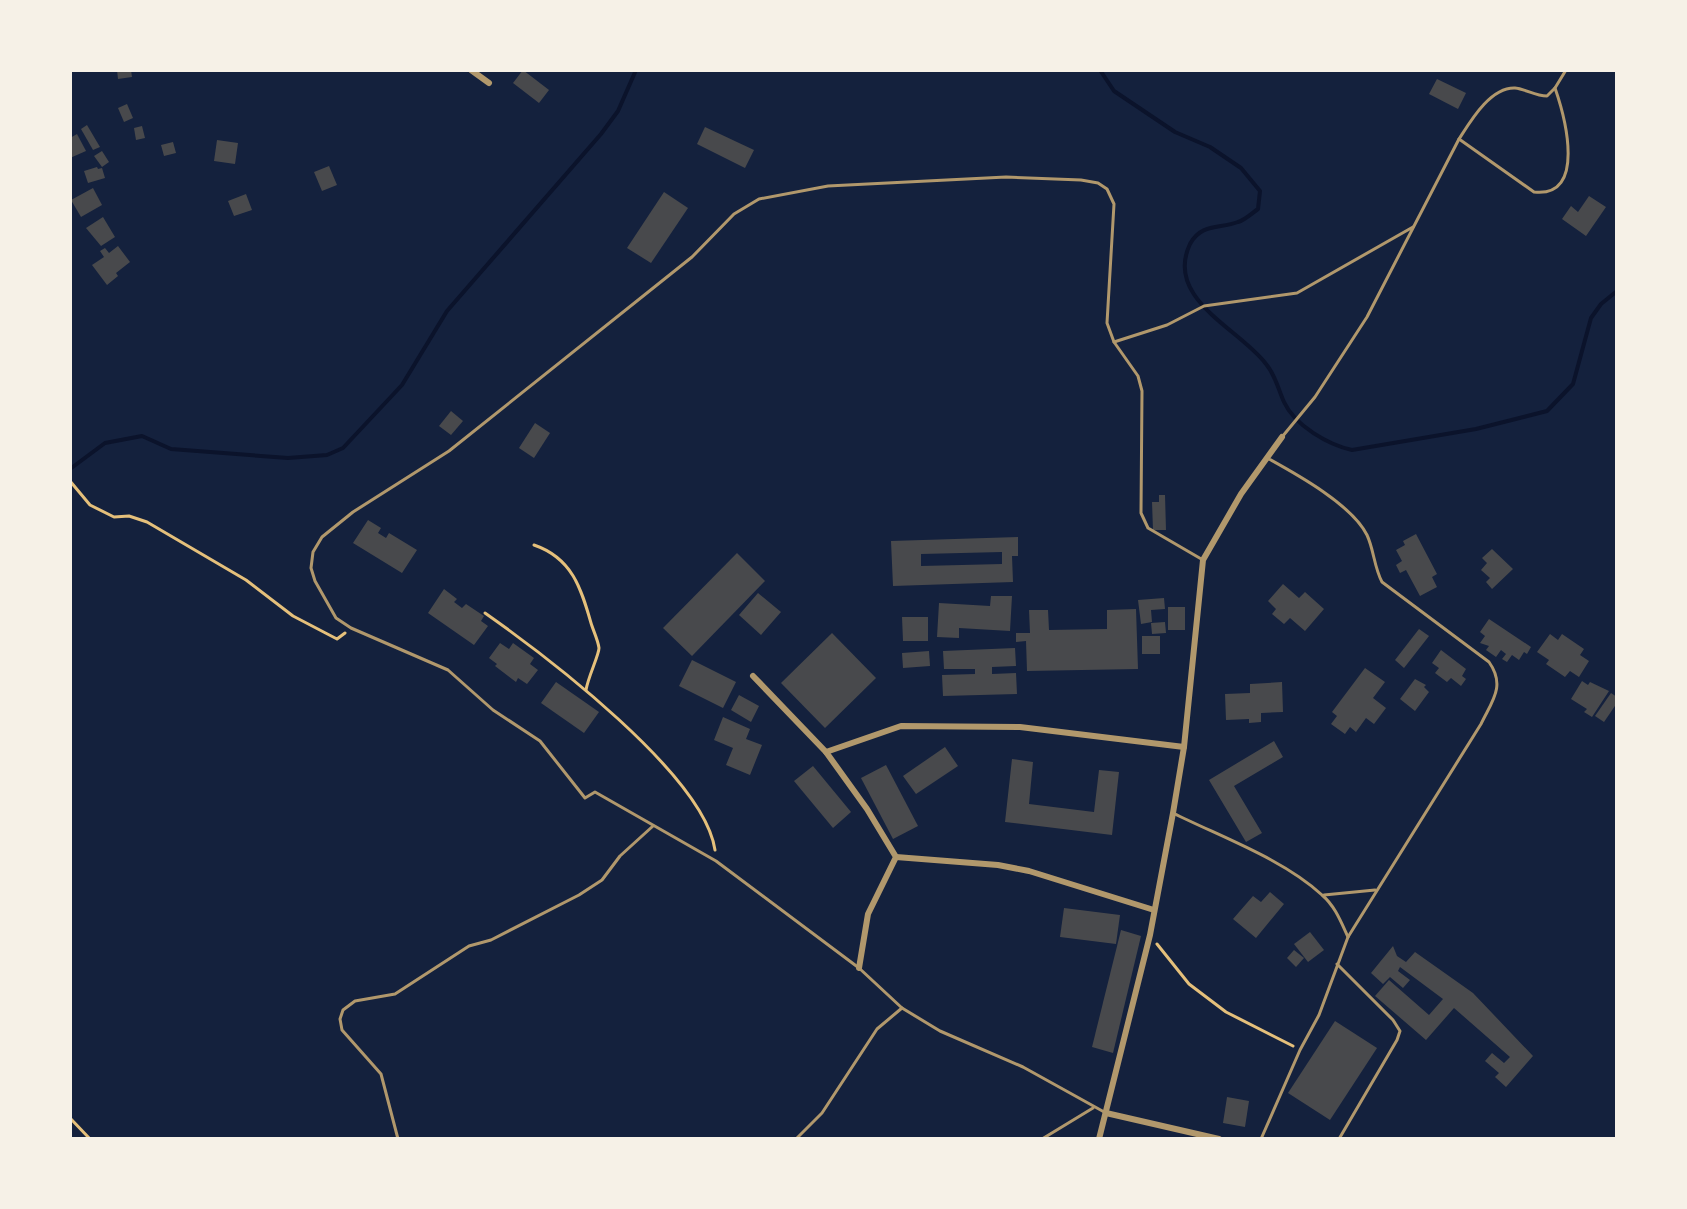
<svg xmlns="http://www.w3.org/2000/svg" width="1687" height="1209" viewBox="0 0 1687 1209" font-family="'Nunito Sans',sans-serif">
  <rect width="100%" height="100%" fill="#14213d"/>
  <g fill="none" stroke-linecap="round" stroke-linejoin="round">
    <g stroke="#0b132b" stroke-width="4">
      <path d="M 1100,70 L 1114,91 L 1175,132 L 1210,147 L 1241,168 L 1260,191 L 1258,209 C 1252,213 1245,220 1238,222 C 1220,229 1201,223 1190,244 C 1164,299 1240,329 1266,364 C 1276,376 1278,389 1284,402 C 1295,426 1329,445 1352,450 L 1476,429 L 1547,411 L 1573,384 L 1591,318 L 1601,304 L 1617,291"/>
      <polyline points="70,469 105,443 142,436 171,449 288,458 327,455 343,448 402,385 447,311 601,134 618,111 636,70"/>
    </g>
  </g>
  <g fill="#48494c" fill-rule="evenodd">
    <polygon points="117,70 131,70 132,77 118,79"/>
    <polygon points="523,70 549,90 539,103 513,83"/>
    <polygon points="1437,79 1466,93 1458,109 1429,94"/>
    <polygon points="127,104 133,118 124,122 118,108"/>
    <polygon points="87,125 100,147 93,150 81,129"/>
    <polygon points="142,126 145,138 136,140 134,128"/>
    <polygon points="705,127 754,150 745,168 697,144"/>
    <polygon points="77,134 86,151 70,158 70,138"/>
    <polygon points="217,140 238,143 235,164 214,161"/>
    <polygon points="173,142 176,153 164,156 161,145"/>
    <polygon points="102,151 109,162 102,167 94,156"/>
    <polygon points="329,166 337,185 322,191 314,172"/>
    <polygon points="97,167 98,169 102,168 105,178 88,183 84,171"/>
    <polygon points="93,188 102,205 81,217 71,200"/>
    <polygon points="664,192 688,208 651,263 627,248"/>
    <polygon points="246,194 252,210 234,216 228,201"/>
    <polygon points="1589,196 1606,207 1586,236 1562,219 1571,206 1578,212"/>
    <polygon points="103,217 115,237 101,246 86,228"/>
    <polygon points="118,246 130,262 116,273 118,276 107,285 92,265 104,257 100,251 105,248 109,253"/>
    <polygon points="451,411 463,421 451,435 439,426"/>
    <polygon points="535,423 550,433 534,458 519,448"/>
    <polygon points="1159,495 1165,495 1166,530 1153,530 1152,502 1159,502"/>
    <polygon points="368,520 381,528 378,533 386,538 389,533 417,550 402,573 353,543"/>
    <polygon points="1416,534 1437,574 1432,577 1437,587 1420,596 1406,570 1400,573 1396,565 1402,561 1396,550 1405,545 1403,541"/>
    <path d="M 1018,537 L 1018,556 L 1012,556 L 1013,582 L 893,586 L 891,541 ZM 1002,552 L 1002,564 L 921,566 L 921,554 Z"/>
    <polygon points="1492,549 1513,569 1492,589 1486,582 1490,578 1481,570 1487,563 1482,558"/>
    <polygon points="737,553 765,581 692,656 663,628"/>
    <polygon points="1283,584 1299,598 1305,592 1324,609 1305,631 1290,618 1284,624 1272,614 1276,609 1268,601"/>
    <polygon points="444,589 457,599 454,602 462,608 466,604 484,616 481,621 488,626 474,645 428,613"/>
    <polygon points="758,593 781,612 761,635 739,615"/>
    <polygon points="991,596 1012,596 1010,631 959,628 959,638 937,637 939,603 990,606"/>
    <polygon points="1164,598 1165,609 1151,610 1152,622 1141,624 1138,600"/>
    <rect x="1168" y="607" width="17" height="23"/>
    <polygon points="1136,609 1138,669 1027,671 1026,641 1016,642 1016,633 1030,633 1029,610 1048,610 1049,630 1107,629 1107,610"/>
    <polygon points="902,617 928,617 928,641 903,641"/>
    <polygon points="1489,619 1531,647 1527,654 1524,652 1519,660 1512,655 1507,662 1502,659 1506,654 1501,650 1496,657 1486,650 1489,646 1480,643 1485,636 1480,632"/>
    <polygon points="1165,622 1166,633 1152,634 1151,623"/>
    <polygon points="1419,629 1429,636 1404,668 1395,660"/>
    <polygon points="832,633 876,678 825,728 781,683"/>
    <polygon points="1550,634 1558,640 1562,634 1584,649 1580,655 1589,661 1579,677 1570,671 1565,677 1546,664 1549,660 1537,652"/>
    <rect x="1142" y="636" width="18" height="18"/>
    <polygon points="500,643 509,649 513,643 534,658 530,664 538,670 527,684 518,678 516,682 495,666 497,664 489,658"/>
    <polygon points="1015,648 1016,666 992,667 992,674 1016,673 1017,694 943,696 942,675 975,674 975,669 944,669 943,651"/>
    <polygon points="1441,650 1466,669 1462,676 1466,679 1461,686 1451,678 1447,682 1435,673 1439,668 1432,663"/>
    <polygon points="929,651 930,666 903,668 902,653"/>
    <polygon points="692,660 736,682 723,708 679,686"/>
    <polygon points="1365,668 1385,682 1373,698 1386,708 1374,724 1366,718 1356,732 1350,727 1345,734 1331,724 1337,716 1332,712"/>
    <polygon points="1415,679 1426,685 1424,687 1429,692 1415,711 1400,699"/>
    <polygon points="1582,681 1588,685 1590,682 1609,691 1592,717 1584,712 1587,709 1571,699"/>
    <polygon points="556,682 599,712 584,733 541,703"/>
    <polygon points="1282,682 1283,712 1261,713 1261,722 1249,723 1249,719 1226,720 1225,694 1250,693 1250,684"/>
    <polygon points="1611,693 1617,697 1617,703 1604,722 1595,716"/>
    <polygon points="739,695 759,706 751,722 731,710"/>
    <polygon points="723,717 750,729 746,739 762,745 750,775 726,765 733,748 714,740"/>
    <polygon points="1274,741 1283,757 1234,786 1262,833 1246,842 1209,780"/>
    <polygon points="945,747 958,766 916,794 903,776"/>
    <polygon points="1012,759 1033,762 1029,804 1094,812 1099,770 1119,772 1112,835 1005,822"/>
    <polygon points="886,765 918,826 893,839 861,778"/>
    <polygon points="813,766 851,812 833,828 794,781"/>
    <polygon points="1270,892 1284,904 1256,938 1233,919 1253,896 1261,902"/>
    <polygon points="1064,908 1120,915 1116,944 1060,937"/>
    <polygon points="1121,930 1141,936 1113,1053 1092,1047"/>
    <polygon points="1310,932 1324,950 1308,962 1294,944"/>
    <polygon points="1393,946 1397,956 1406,962 1415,952 1473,993 1533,1056 1506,1087 1495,1077 1499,1073 1485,1061 1492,1053 1504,1063 1510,1057 1454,1008 1426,1040 1375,996 1389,980 1429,1015 1443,999 1400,967 1398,971 1410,980 1403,988 1390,977 1383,984 1371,973"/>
    <polygon points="1294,950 1304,958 1296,967 1287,958"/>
    <polygon points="1335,1021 1377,1048 1330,1120 1288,1093"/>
    <polygon points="1227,1097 1249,1101 1245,1127 1223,1123"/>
  </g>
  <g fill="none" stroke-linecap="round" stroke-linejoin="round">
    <g stroke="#e5c07b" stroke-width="3">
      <polyline points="70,481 90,505 114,517 129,516 147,522 246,580 293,616 337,639 345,633"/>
      <path d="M 534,545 C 572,558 581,588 591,623 C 593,630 598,640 599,648 C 599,655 588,677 586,690"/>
      <path d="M 485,613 C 546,656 704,775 715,850"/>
      <polyline points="1157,944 1189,984 1226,1012 1293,1046"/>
      <polyline points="70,1118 90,1139"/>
    </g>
    <g stroke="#b1986c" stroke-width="3">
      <path d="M 1459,139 L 1534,192 C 1587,198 1565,117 1555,88"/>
      <polyline points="1114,342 1167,325 1204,306 1297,293 1413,227"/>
      <path d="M 1282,437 L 1315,397 L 1367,317 L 1459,139 C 1470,122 1490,87 1515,88 C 1526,89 1535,96 1547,96 L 1555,88 L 1566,70"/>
      <path d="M 1173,813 C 1221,837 1283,859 1322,895 C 1335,906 1341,922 1348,937"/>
      <polyline points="1324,895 1375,890"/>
      <polyline points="1337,964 1393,1020 1400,1031 1397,1040 1339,1139"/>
      <polyline points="1106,1113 1023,1067 940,1031 902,1008 859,968 716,861 595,792 585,798 540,741 493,710 448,670 351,628 336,618 315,581 311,568 313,552 322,537 353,512 449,451 692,257 734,214 759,199 828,186 1006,177 1081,180 1098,183 1107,189 1114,204 1107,323 1114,342 1138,376 1142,391 1141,513 1148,528 1203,560"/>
      <polyline points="398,1139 381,1074 342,1030 340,1019 343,1010 355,1001 395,994 469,946 491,940 579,895 602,880 620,856 653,826"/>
      <polyline points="796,1139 822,1113 877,1029 902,1008"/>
      <polyline points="1042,1139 1093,1108"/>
      <path d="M 1261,1139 L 1300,1050 L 1319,1015 L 1348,937 L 1481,724 C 1492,701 1506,686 1489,662 L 1382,582 C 1374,567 1374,550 1367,535 C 1352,505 1298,475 1269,459"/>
    </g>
    <g stroke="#b1986c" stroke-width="6">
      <polyline points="471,70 489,83"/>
      <polyline points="753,676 826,752 867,809 896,857 868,914 859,968"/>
      <polyline points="826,752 901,726 1020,727 1184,747"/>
      <polyline points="896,857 998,865 1029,871 1154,910"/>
      <polyline points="1106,1113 1219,1139"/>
      <polyline points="1099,1139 1150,935 1173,813 1184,747 1203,560 1241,494 1282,437"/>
    </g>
  </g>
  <rect width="1687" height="1209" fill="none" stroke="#f6f1e7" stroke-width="144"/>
</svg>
